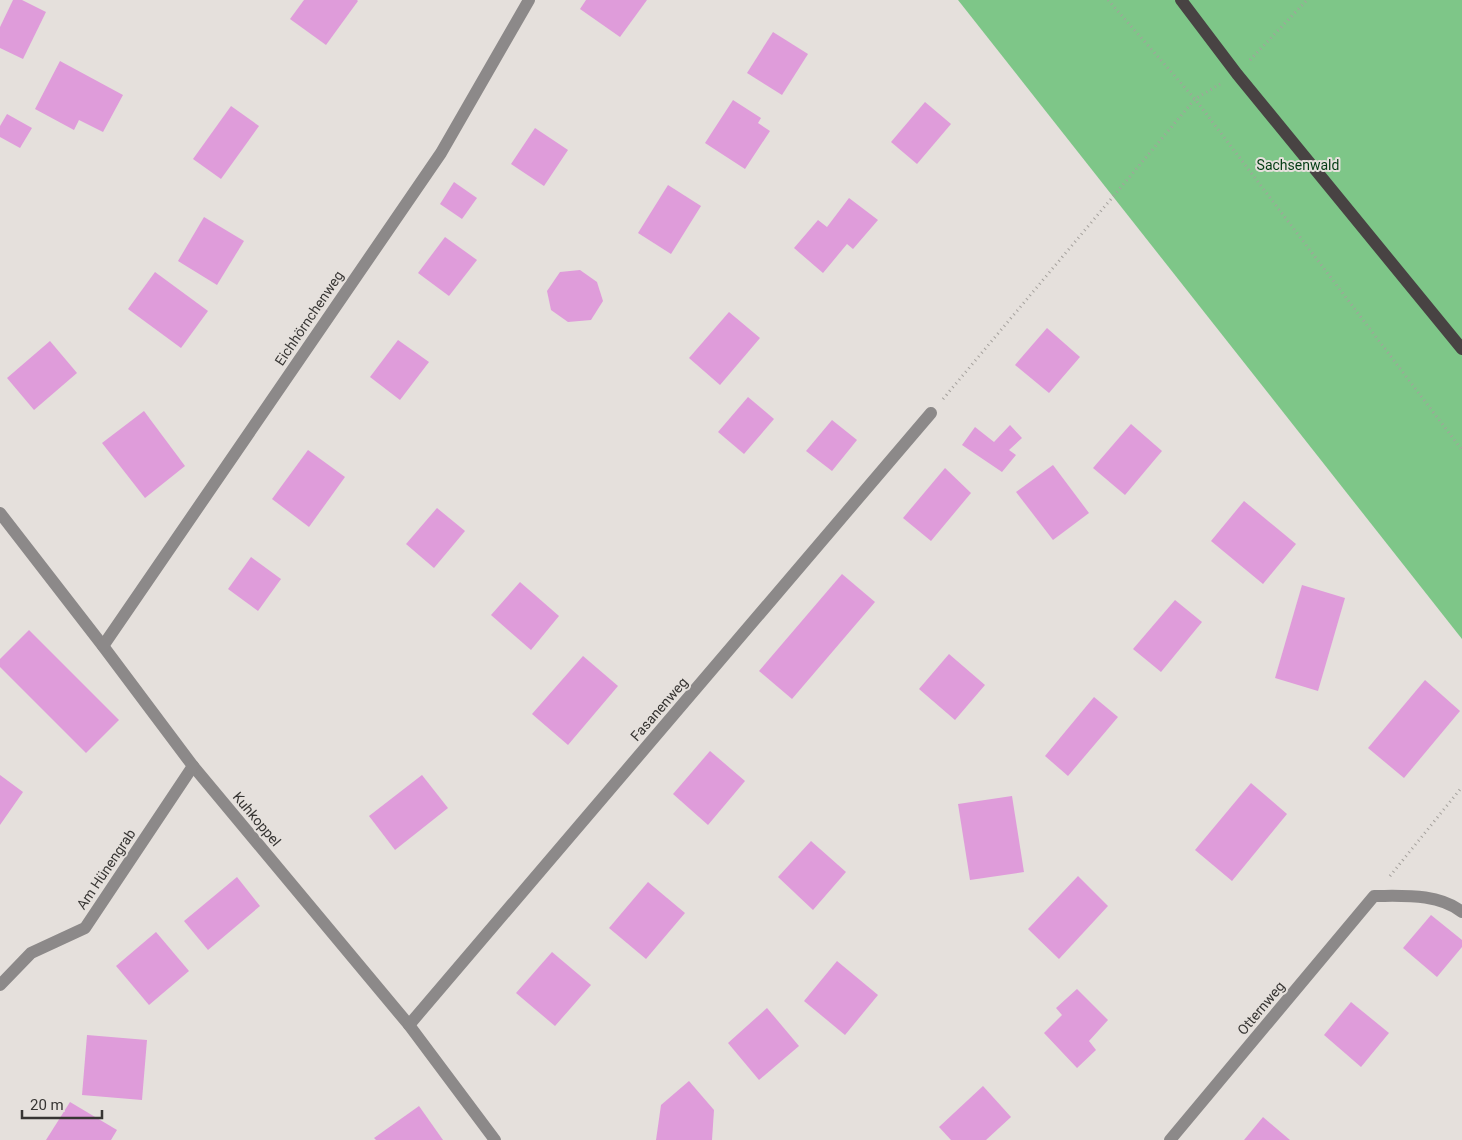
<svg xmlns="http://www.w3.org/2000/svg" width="1462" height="1140" viewBox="0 0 1462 1140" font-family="Roboto,sans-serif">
  <rect width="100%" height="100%" fill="#e5e0dc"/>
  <polygon fill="#7ec688" points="958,0 1462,0 1462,639"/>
  <g fill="#df9cda">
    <polygon points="13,0 22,0 46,12 23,59 0,48 0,27"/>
    <polygon points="304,0 357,0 358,1 326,45 290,19"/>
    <polygon points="586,0 647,0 620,37 580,9"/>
    <polygon points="773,32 808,54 782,95 747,73"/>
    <polygon points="60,61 123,95 103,132 79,120 74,130 35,109"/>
    <polygon points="733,100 761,118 758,123 770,131 745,169 705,143"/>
    <polygon points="925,102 951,124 917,164 891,142"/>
    <polygon points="231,106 259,126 221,179 193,159"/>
    <polygon points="7,114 32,128 20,148 0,137 0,126"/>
    <polygon points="535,128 568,150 544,186 511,164"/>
    <polygon points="454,182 477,198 462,219 440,204"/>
    <polygon points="668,185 701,206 671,254 638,233"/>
    <polygon points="849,198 878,220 853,249 847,244 823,273 794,248 818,220 827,227"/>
    <polygon points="204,217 244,241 217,285 178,261"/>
    <polygon points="445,237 477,260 449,296 418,273"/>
    <polygon points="580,270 597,282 603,301 591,320 568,322 551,310 547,291 560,272"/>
    <polygon points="155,272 208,311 181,348 128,309"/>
    <polygon points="729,312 760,338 720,385 689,358"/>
    <polygon points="1047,328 1080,357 1049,393 1015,365"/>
    <polygon points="398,340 429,362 400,400 370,377"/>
    <polygon points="50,341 77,373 34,410 7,378"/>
    <polygon points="748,397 774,419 744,454 718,432"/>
    <polygon points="144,411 185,466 145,498 102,443"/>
    <polygon points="832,420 857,440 832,471 806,451"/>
    <polygon points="1131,424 1162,451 1125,495 1093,468"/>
    <polygon points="1010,425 1022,438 1009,450 1016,455 1002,472 962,445 975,427 994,442"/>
    <polygon points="308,450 345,477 309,527 272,499"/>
    <polygon points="1053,465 1089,513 1053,540 1016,492"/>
    <polygon points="945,468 971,493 931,541 903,518"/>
    <polygon points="1244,501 1296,544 1263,584 1211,541"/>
    <polygon points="437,508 465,531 434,568 406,544"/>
    <polygon points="251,557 281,579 258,611 228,589"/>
    <polygon points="842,574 875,602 792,699 759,671"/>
    <polygon points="520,582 559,616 531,650 491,615"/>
    <polygon points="1302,585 1345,598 1318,691 1275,678"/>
    <polygon points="1175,600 1202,622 1161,672 1133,649"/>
    <polygon points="29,630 119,720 86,753 0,667 0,659"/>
    <polygon points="949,654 985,685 955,720 919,689"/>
    <polygon points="583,656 618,686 568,745 532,714"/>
    <polygon points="1425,680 1460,711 1404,778 1368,748"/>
    <polygon points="1094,697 1118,717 1068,776 1045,756"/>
    <polygon points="710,751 745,781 708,825 673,794"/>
    <polygon points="0,775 23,792 0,825"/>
    <polygon points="422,775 448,808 395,850 369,816"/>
    <polygon points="1251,783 1287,814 1232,881 1195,850"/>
    <polygon points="1012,796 1024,872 970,880 958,804"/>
    <polygon points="811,841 846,872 813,910 778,877"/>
    <polygon points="1078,876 1108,906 1059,959 1028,929"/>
    <polygon points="237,877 260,906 208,950 184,921"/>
    <polygon points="648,882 685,913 646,959 609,928"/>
    <polygon points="1431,915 1462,940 1462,947 1437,977 1403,948"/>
    <polygon points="156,932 189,971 149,1005 116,966"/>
    <polygon points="552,952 591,985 555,1026 516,993"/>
    <polygon points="837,961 878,995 845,1035 804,1001"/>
    <polygon points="1077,989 1108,1020 1089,1041 1096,1050 1077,1068 1044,1033 1062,1015 1056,1008"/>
    <polygon points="1351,1002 1389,1033 1361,1067 1324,1035"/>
    <polygon points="767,1008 799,1046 759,1080 728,1043"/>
    <polygon points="87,1035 147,1040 142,1100 82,1095"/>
    <polygon points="689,1081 714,1110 712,1140 656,1140 661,1105"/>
    <polygon points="983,1086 1011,1117 986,1140 951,1140 939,1127"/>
    <polygon points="70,1102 117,1130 111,1140 46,1140"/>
    <polygon points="419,1106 443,1140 376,1140 374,1138"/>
    <polygon points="1263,1117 1290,1140 1244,1140"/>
  </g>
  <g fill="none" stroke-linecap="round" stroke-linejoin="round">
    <g stroke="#a5a19d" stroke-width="3" stroke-dasharray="1 4" stroke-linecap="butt">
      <polyline points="1108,0 1195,99 1462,450"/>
      <polyline points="1250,60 1307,0"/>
      <polyline points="943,399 1195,99 1220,84"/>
      <polyline points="1390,876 1462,787"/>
    </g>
    <g stroke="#8c8989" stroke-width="12">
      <polyline points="0,513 103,646 193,766 409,1025 495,1140"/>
      <polyline points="103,646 441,153 529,0"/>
      <polyline points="0,985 31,953 85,928 193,766"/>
      <polyline points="409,1025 931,413"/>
      <path d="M 1170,1140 L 1374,896 C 1403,896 1438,893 1462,912"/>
    </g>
    <polyline stroke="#484343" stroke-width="12" points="1181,0 1237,74 1462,349"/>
  </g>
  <g text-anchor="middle" stroke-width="4" stroke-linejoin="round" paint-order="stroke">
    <g font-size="14" fill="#043c14" stroke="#e5e0dc">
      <text x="1298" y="170">Sachsenwald</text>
    </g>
    <g font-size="14" fill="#373533" stroke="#e5e0dc">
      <text transform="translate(309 318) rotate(-56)" y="5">Eichhörnchenweg</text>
      <text transform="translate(659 709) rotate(-49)" y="5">Fasanenweg</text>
      <text transform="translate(257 819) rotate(50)" y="5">Kuhkoppel</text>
      <text transform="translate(106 869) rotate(-56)" y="5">Am Hünengrab</text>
      <text transform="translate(1261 1008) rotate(-50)" y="5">Otternweg</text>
    </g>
  </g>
  <path d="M22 1110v8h80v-8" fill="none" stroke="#373533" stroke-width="2.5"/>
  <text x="30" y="1110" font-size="15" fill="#373533" stroke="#e5e0dc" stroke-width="4" paint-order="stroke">20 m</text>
</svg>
